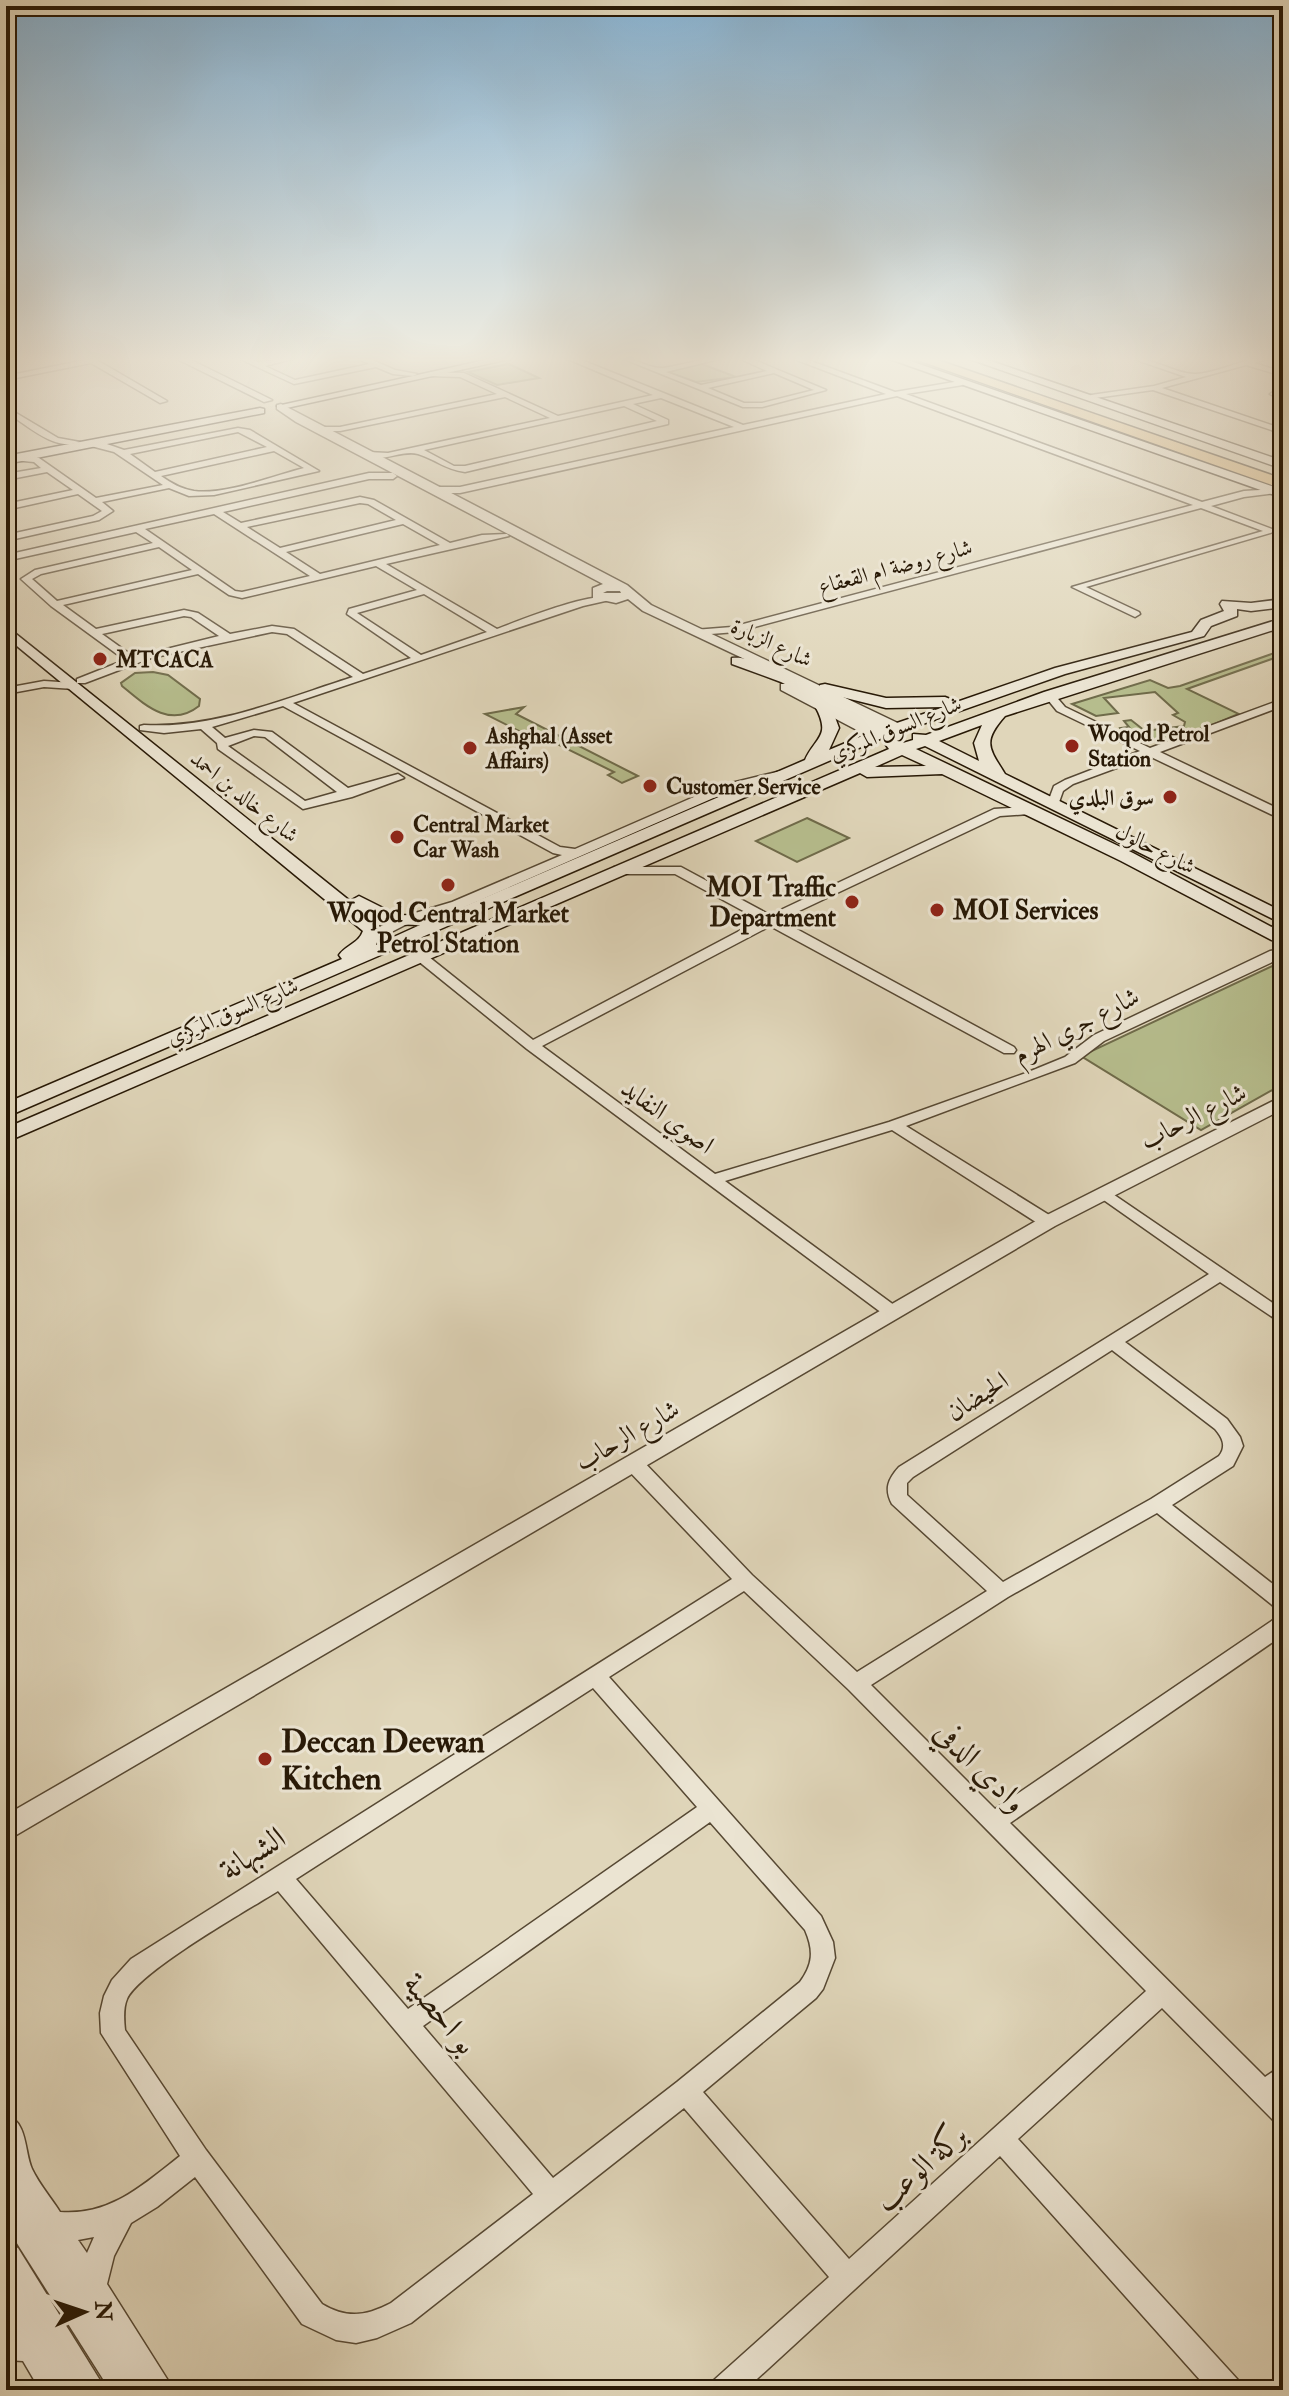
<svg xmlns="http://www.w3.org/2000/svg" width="1289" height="2396" viewBox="0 0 1289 2396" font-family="'IM FELL Double Pica',Amiri,serif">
  <rect width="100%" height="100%" fill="#e0d6ba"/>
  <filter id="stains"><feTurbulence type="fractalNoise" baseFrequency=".0025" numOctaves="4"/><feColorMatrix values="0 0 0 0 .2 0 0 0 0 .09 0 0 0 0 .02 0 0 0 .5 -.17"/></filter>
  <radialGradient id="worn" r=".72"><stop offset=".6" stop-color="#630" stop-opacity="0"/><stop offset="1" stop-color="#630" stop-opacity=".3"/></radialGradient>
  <g fill="#b6bd8d" stroke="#6f6b4a" stroke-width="2">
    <polygon points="509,364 539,378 497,385 468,372"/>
    <polygon points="702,364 736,377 696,382 671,373 673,370"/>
    <path d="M 1283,650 L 1283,655 L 1187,689 L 1239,714 C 1206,726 1169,750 1134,737 C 1126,734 1122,732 1120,728 L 1129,727 L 1124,721 L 1131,720 L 1145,731 L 1184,726 L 1185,722 L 1173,715 L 1178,713 L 1155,692 L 1104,698 L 1118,713 L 1096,716 L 1072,704 L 1150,680 L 1168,688 L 1180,686 Z"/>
    <path d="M 153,672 L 168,675 L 200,699 L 199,706 C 170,729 145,705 122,686 L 121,683 L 135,673 Z"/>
    <polygon points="524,707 516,714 638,776 622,783 608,775 614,772 539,735 531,737 485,714"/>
    <polygon points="807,818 849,838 797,862 756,841"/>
    <polygon points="1283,961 1283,1084 1201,1130 1081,1056"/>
  </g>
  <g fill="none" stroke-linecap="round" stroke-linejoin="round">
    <defs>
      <g id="minor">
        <polygon points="80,357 95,359 167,401 160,403 91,363 6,380 6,376 85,360"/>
        <polygon points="236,357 246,357 258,362 299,357 265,366 295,380 369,364 355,357 365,357 395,370 417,374 413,376 393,374 376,367 294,384"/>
        <path d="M 563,357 L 574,357 L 743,425 L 886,394 L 789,357 L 800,357 L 895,392 L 960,381 L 963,385 L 906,394 L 1202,502 L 1244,491 L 1276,489 L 1276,493 L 1244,497 L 1211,506 L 1277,531 L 1086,587 L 1139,612 L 1140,614 L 1135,617 L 1072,587 L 1263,531 L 1201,508 L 736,632 L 698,635 L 694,634 L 694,630 L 732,627 L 1193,505 L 897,396 L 460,493 L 432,493 L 428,490 L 432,487 L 460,487 L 734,427 L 661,398 L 633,404 L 668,420 L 668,424 L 465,472 C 446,470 435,459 418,454 C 402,449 382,464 363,455 L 367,452 L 388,453 L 550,418 L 505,397 L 340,431 L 318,431 L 314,429 L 318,427 L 340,427 L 497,394 L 460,377 L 428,376 L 431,372 L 464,373 L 558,416 L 653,395 ZM 624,406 L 657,421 L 465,466 L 454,466 L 424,450 Z"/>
        <path d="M 619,357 C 634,357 648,369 663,368 C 684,365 705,357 727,357 L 666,372 L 701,385 L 767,371 L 736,357 L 747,357 L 826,390 L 762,407 L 743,407 ZM 774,373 L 814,390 L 762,403 L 744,403 L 708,388 Z"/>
        <path d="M 1128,357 C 1151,357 1178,375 1196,374 C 1222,372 1245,357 1272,357 L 1254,363 L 1283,372 L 1283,376 L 1246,365 L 1162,388 L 1283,429 L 1283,434 L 1153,390 L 1088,399 L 1091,395 L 1154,386 L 1186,377 Z"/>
        <polygon points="1280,388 1283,388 1283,393 1274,396 1270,394"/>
        <path d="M 6,407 L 58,438 L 80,442 C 55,452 27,425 6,412 Z"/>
        <path d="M 238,428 L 250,430 L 319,471 L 214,495 L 189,496 L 169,488 L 102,502 L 113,511 L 99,520 L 6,541 L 6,535 L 93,516 L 102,511 L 78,494 L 6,510 L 6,504 L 73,490 L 47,472 L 6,480 L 6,474 L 41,468 L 34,462 L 12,460 L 12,456 L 39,458 L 96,498 L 163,485 L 114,452 L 87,445 L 87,441 L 104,443 L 124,450 ZM 238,432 L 267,447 L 155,472 L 130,454 ZM 274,451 L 304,468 C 273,476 226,495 194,491 C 181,489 171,483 161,476 Z"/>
        <path d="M 369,473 L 393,473 L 397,476 L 393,479 L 369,479 L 223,512 L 241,523 L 360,497 L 374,500 L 450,543 L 482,535 L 507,534 L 509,536 L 386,564 L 497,629 C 519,621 596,589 614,599 L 583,606 L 293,703 L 560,847 L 575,849 L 719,786 L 781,771 L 787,775 L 785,777 L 727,792 L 462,908 L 405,925 L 376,940 L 366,940 L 366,934 L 395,919 L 452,902 L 562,855 L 553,853 L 283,706 L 212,727 L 225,738 L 254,730 L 272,732 L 348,788 L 398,774 L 404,778 L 352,797 L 303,809 L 218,749 L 217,743 L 201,729 L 164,733 L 140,730 L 140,726 L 144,725 C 215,729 286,698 353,677 L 287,634 L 272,632 L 151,658 L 85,683 L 77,683 L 77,679 L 125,660 L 51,606 L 21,579 L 35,570 L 153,543 L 136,532 L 6,561 L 6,555 ZM 360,503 L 368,504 L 396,520 L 280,548 L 247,527 ZM 214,514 L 310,576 L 242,592 L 235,591 L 145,529 ZM 403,524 L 440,545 L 320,574 L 286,552 ZM 159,547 L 192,570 L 57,601 L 32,579 L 41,574 ZM 376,566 L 417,590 L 349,609 L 347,614 L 411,658 L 363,674 L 294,629 L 272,626 L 230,634 L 198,613 L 184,610 L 96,629 L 63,605 L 198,574 L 229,595 L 242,598 ZM 424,594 L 487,632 L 421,655 L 357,613 ZM 184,616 L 191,617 L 219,636 L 134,657 L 102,634 ZM 254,736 L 265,737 L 337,792 L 305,801 L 228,746 Z"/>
        <polygon points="44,681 74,683 79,686 74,689 44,687 6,694 6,688"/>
        <polygon points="1045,693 1053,693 1065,707 1150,748 1283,699 1283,706 1160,752 1283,811 1283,820 1149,756 1073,784 1063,791 1058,805 1050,805 1048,802 1054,786 1065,780 1140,751 1057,711 1044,695"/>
        <polygon points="1026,807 1032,811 1030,814 1000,816 780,920 1014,1047 1016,1050 1014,1053 1004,1053 770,926 542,1046 715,1174 889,1122 1026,1073 1065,1057 1094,1035 1270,951 1283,949 1283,957 1104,1041 1075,1063 906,1126 1054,1218 1056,1222 1054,1226 1042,1226 892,1130 725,1181 898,1308 901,1312 892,1318 886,1316 527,1049 412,956 414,953 424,953 533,1040 760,920 675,874 618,874 614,873 614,867 681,867 770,915 994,809"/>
        <path d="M 1104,1188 L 1283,1310 L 1283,1324 L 1220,1282 L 1125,1342 L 1227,1419 L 1240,1437 L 1243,1446 L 1233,1466 L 1172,1505 L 1283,1592 L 1283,1611 L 1276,1608 L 1157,1513 L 1008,1597 L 871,1685 L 995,1809 L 1276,1618 L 1283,1616 L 1283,1635 L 1010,1823 L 1265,2077 L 1283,2065 L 1283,2124 L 1274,2121 L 1162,2008 L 1018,2139 L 1238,2380 L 1242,2390 L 1209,2390 L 1000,2156 L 745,2390 L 710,2390 L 714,2380 L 829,2277 L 684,2108 L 411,2323 L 377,2338 L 356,2343 L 336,2340 L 302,2324 L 195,2177 L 157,2207 L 131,2223 L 114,2256 L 107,2284 L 174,2390 L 144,2390 L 12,2184 L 6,2166 L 6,2114 C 28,2123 24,2150 32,2169 C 39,2184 52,2199 60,2212 C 110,2216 143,2185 180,2156 L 101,2033 L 100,2013 L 104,1996 L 112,1980 L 131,1959 L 732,1579 L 627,1469 L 625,1464 L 627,1459 L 641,1459 L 752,1575 L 857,1672 L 987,1591 L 892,1504 C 884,1489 888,1479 899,1467 L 1209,1274 L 1098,1196 L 1096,1193 ZM 1112,1350 L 1215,1429 C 1222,1437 1227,1446 1219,1456 L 1151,1499 L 1003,1582 L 907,1495 L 907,1483 L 913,1477 ZM 744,1591 L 849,1690 L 1146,1991 L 849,2259 L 703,2092 L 816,1998 L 823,1989 L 835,1958 L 833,1942 L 821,1916 L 609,1677 ZM 593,1688 L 697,1807 L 408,2009 L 296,1879 ZM 710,1822 L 805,1930 C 814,1951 813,1964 800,1982 L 677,2082 L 553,2178 L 423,2026 ZM 278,1891 L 533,2194 L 391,2303 C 366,2316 347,2319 322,2304 L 206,2150 L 125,2030 C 124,2020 123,2008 127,1999 C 140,1971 246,1911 278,1891 ZM 94,2237 L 87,2253 L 78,2240 Z"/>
        <polygon points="6,2293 16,2297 70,2390 40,2390 23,2361 6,2360"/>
      </g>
      <g id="tertiary">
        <polygon points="173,357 185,357 272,400 264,402"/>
        <path d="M 281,404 L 627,585 L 651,605 L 906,727 L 894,730 L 643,611 L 628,599 L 616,603 L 593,598 L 593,588 L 603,584 L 296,422 L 277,409 L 277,405 ZM 607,591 L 620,591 L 621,593 L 603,593 Z"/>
        <polygon points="781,684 791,684 884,735 882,738 872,738 781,690"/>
        <polygon points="1283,1096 1283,1109 1055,1226 6,1841 6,1815 1041,1218"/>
        <polygon points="6,2180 18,2184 148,2390 110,2390 6,2226"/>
        <polygon points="6,2243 18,2248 106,2390 68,2390 6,2291"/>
      </g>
      <g id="secondary">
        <polygon points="499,357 519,357 282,409 277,406"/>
        <polygon points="884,357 899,357 1283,490 1283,498"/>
        <polygon points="964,357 979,357 1283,461 1283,469"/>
        <polygon points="260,408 264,409 264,413 6,464 6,456"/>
        <path d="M 1283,599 L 1283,607 L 1251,611 L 1237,609 L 1237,616 L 1211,626 L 1204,636 L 1065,674 L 900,732 L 904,736 L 902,739 L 882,738 L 6,1117 L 6,1103 L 342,959 L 339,955 C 346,945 359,943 363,931 L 6,637 L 6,626 L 350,901 L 359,896 L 397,915 L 442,916 L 805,760 C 815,737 832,737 815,706 L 820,702 L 781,682 L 732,664 L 732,658 C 754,655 799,680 819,690 L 820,685 L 825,684 L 886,698 L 945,697 L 950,699 L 951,704 L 1055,668 L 1192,632 L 1201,620 L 1224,611 L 1220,604 L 1222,601 L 1251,603 ZM 822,692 L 886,708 L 944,707 L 888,726 ZM 832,709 L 874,731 L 829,750 L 839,728 ZM 364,911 L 387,924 L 420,925 L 376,945 L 381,931 L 374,919 Z"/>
        <path d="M 1283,618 L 1283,627 L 1005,716 C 982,742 989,748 1005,774 L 1283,912 L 1283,924 L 925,746 L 916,749 L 1133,853 L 1283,933 L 1283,946 L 1121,861 L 942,774 L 867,777 L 860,773 L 6,1142 L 6,1128 L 889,749 L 886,745 L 888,742 L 903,743 L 913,740 L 913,734 L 926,735 L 1044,692 ZM 982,725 L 974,743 L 979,761 L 939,741 ZM 902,755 L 926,766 L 875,767 Z"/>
      </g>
      <polygon id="motorway" points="909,357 929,357 1283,479 1283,489"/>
    </defs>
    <use href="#minor" stroke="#564833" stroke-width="3"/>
    <use href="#tertiary" stroke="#564833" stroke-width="3"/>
    <use href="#secondary" stroke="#281906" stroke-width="3"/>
    <use href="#motorway" stroke="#281906" stroke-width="3"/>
    <use href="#minor" fill="#ebe4d2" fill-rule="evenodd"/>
    <use href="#tertiary" fill="#ebe4d2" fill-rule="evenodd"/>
    <use href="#secondary" fill="#ebe4d2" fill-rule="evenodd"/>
    <use href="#motorway" fill="#e0bb7d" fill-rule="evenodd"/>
  </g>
  <linearGradient id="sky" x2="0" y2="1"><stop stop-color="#88b5d6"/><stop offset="0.52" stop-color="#f1ede0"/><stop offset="1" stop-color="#f1ede0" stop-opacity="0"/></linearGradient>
  <rect width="1289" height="692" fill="url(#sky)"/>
  <g fill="#8f2418" stroke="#ebe4d2" stroke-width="3">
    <circle cx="100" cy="659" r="8"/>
    <circle cx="1072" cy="746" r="8"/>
    <circle cx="470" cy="748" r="8"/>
    <circle cx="650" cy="786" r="8"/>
    <circle cx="1170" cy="797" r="8"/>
    <circle cx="397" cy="837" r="8"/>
    <circle cx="448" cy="885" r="8"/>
    <circle cx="852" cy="902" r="8"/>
    <circle cx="937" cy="910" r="8"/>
    <circle cx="265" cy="1759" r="8"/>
  </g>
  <g text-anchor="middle" stroke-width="6" stroke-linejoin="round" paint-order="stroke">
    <g font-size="22" fill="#281906" stroke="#ebe4d2">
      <text transform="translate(895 566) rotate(-15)" y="8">شارع روضة ام القعقاع</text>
      <text transform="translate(772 642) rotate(25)" y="8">شارع الزبارة</text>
      <text transform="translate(895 728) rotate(-22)" y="8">شارع السوق المركزي</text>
      <text transform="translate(245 796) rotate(39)" y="8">شارع خالد بن احمد</text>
      <text transform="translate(1156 848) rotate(27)" y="8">شارع حالول</text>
      <text transform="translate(232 1011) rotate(-23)" y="8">شارع السوق المركزي</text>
    </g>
    <g font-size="22" font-weight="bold" fill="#281906" stroke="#ebe4d2" text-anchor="start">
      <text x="116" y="667">MTCACA</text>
      <text x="1088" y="741">Woqod Petrol<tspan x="1088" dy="25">Station</tspan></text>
      <text x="486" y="743">Ashghal (Asset<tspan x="486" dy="25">Affairs)</tspan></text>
      <text x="666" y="794">Customer Service</text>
      <text x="1154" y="805" text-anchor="end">سوق البلدي</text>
      <text x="413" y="832">Central Market<tspan x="413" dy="25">Car Wash</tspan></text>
    </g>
    <g font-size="26" font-weight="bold" fill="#281906" stroke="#ebe4d2" text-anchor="end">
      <text x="836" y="896">MOI Traffic<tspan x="836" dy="30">Department</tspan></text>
      <text x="953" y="919" text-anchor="start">MOI Services</text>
      <text x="448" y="922" text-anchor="middle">Woqod Central Market<tspan x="448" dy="30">Petrol Station</tspan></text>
    </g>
    <g font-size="26" fill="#281906" stroke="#ebe4d2">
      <text transform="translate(1076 1025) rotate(-27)" y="9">شارع جري الهرم</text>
      <text transform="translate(668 1116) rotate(36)" y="9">اصوي النفايد</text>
      <text transform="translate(1193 1116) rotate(-27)" y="9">شارع الرحاب</text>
      <text transform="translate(977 1396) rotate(-33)" y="9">الحيضان</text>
      <text transform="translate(627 1435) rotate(-30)" y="9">شارع الرحاب</text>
    </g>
    <g font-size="32" font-weight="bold" fill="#281906" stroke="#ebe4d2" text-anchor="start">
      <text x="281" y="1752">Deccan Deewan<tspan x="281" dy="37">Kitchen</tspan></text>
    </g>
    <g font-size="32" fill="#281906" stroke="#ebe4d2">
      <text transform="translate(981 1766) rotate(45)" y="11">وادي الدفي</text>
      <text transform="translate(252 1853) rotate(-33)" y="11">الشبهانة</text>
      <text transform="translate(441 2013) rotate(50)" y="11">بو احصية</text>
      <text transform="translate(920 2167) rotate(-42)" y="11">بركة الوعب</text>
    </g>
  </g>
  <rect width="1289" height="2396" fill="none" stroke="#e0d6ba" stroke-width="32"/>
  <rect x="8" y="8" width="1273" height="2380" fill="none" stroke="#281906" stroke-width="4"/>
  <rect x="16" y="16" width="1257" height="2364" fill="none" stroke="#281906" stroke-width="2"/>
  <g transform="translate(84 2312) rotate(87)" stroke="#ebe4d2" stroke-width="6" paint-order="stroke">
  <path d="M0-6L14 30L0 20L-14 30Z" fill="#281906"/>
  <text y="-12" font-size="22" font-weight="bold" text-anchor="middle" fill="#281906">N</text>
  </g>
  <rect width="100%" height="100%" filter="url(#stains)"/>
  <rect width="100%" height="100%" fill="url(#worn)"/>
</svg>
